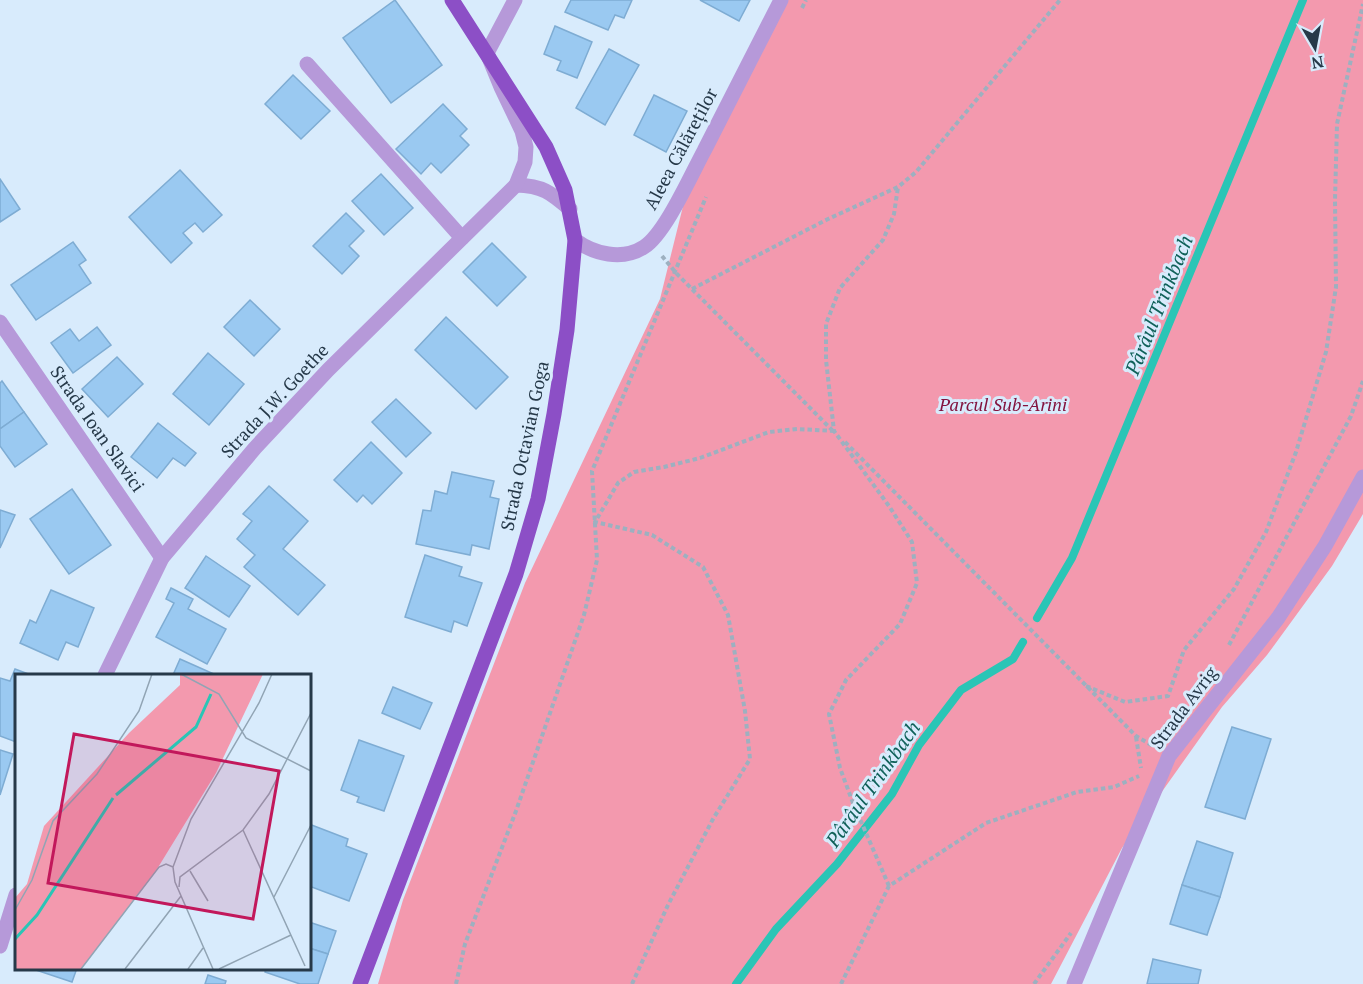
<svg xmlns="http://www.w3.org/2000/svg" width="1363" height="984" viewBox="0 0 1363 984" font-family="'PT Serif',serif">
  <rect width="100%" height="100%" fill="#d8ebfc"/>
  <polygon fill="#f399ae" points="781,0 1363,0 1363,514 1332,566 1267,655 1222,707 1122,848 1051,984 378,984 403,900 525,583 660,299 690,178"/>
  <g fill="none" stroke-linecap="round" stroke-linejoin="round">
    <g stroke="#2ac5b6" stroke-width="8">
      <polyline points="1037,618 1072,558 1303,0"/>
      <polyline points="736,984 776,929 837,864 892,794 919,745 961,690 1013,659 1023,642"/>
    </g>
  </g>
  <g fill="#9ac9f1" stroke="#7eacd3" stroke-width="1.5">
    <polygon points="395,0 442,65 391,103 343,38"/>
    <polygon points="571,0 632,0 624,18 615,15 608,30 565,12"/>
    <polygon points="700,0 750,0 739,21"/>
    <polygon points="555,26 592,42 577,78 557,70 561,61 544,54"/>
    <polygon points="609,49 639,65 605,125 576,108"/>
    <polygon points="293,75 330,111 301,139 265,104"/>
    <polygon points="654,95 687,111 666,152 634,135"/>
    <polygon points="443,104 467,129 460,136 469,145 441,173 431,163 421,174 396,149"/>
    <polygon points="180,170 222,215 203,232 195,223 183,233 192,243 171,263 129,217"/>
    <polygon points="381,174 413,208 384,235 352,201"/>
    <polygon points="0,179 20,209 0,222"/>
    <polygon points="346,213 364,231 349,246 359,256 342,274 313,246"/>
    <polygon points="73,242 86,260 79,265 91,283 36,320 11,285"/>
    <polygon points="492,243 526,277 497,306 463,272"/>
    <polygon points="250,300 280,329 254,356 224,327"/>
    <polygon points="446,317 508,377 476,409 415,350"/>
    <polygon points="97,327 111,345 73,373 51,343 70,329 79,341"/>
    <polygon points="208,353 244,384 209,425 173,394"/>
    <polygon points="117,357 143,384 108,417 82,389"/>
    <polygon points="2,381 24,412 0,429 0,383"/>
    <polygon points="396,399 431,433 406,457 372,422"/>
    <polygon points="24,412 47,444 15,467 0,446 0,429"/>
    <polygon points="158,423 196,453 185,466 173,458 157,478 131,457"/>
    <polygon points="371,442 402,473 372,504 363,495 357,502 334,480"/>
    <polygon points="452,472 494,481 490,497 499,499 489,549 472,545 470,555 416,544 423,510 431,511 435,491 447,494"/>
    <polygon points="269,486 308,521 283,549 325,585 298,615 244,567 255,555 237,539 252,521 243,514"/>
    <polygon points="72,489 111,545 69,574 30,519"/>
    <polygon points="0,510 15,515 0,548"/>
    <polygon points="425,555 462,567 459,576 482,583 467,626 454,621 451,632 405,617"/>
    <polygon points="206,556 250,586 229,617 185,588"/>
    <polygon points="171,588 193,599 188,609 226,629 207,664 156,637 174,603 166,599"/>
    <polygon points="51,590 94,608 78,647 66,642 58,660 20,643 30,620 36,623"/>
    <polygon points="180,659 216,675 173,675"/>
    <polygon points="15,669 31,675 16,675 16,742 0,736 0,678 10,681"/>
    <polygon points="393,687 432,703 420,729 382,713"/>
    <polygon points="1232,727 1271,739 1245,819 1205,807"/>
    <polygon points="359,740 404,756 384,811 357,802 359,797 341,790"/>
    <polygon points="0,750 13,754 0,795"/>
    <polygon points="309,824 348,839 346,846 367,854 349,901 309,886"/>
    <polygon points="1197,841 1233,853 1220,897 1182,885"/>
    <polygon points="1182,885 1220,897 1207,935 1170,924"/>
    <polygon points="309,922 336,931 328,954 309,948"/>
    <polygon points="309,948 328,954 318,984 300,984 265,972 266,968 309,968"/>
    <polygon points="1153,959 1201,970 1198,984 1147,984"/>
    <polygon points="30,968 77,968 72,982"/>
    <polygon points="208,975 226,981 225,984 205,984"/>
  </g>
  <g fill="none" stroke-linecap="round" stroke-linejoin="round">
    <g stroke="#9db0c0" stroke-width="4" stroke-dasharray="4.5 3" stroke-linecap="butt">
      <polyline points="802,8 806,0"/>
      <polyline points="662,256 676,273 833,431"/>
      <polyline points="692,289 828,219 898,187 916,172 1060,0"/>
      <polyline points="845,442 1136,736 1153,746"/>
      <polyline points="1229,645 1351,416 1363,381"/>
      <polyline points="1086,686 1125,702 1168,696 1184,650 1234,589 1266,532 1296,452 1326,352 1336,287 1335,200 1337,124 1363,4"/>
      <polyline points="1136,737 1141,768"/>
      <polyline points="889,886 853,803 840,768 829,714 846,680 900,624 917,583 912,542 889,506 834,431 826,360 826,324 840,288 883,240 894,214 898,187"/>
      <polyline points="456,984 465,944 516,811 584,615 597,560 592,471 706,197"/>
      <polyline points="632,984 668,905 713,819 750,759 745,711 728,615 703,567 652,535 595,522 618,483 634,472 664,467 700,458 769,432 797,429 834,431"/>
      <polyline points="841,984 889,886 986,823 1077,792 1114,787 1139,776"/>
      <polyline points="1034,984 1071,933"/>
    </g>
    <g stroke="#b699d9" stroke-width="15">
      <polyline points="307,64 462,238"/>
      <path d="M 516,185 C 543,186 550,192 570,209"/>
      <path d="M 575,240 C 594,254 622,261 644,247 C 665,234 691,175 704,151 C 730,100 756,50 781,0"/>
      <polyline points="0,322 162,558"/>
      <polyline points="105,675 162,558 255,448 328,370 516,185 525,162 526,147 522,131 501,87 487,53 515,0"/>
      <polyline points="0,946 16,895"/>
      <polyline points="1074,984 1169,756 1278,618 1325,546 1363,477"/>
    </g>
    <polyline stroke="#8c4fc6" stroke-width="15" points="360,984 516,574 538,499 554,414 567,330 575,240 565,190 546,147 452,0"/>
  </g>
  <g text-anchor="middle" stroke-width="6" stroke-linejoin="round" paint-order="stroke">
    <g font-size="18" fill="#263949" stroke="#d8ebfc">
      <text transform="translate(681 149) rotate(-62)" y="6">Aleea Călăreților</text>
      <text transform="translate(275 401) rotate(-47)" y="6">Strada J.W. Goethe</text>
      <text transform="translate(97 429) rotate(55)" y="6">Strada Ioan Slavici</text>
      <text transform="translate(525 446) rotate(-78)" y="6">Strada Octavian Goga</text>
      <text transform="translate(1184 708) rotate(-53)" y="6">Strada Avrig</text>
    </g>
    <g font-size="18" font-style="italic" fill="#83133e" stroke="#d8ebfc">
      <text x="1003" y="411">Parcul Sub-Arini</text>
    </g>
    <g font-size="20" font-style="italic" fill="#106159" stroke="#d8ebfc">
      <text transform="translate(1159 305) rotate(-68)" y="7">Pârâul Trinkbach</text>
      <text transform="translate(873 784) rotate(-55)" y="7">Pârâul Trinkbach</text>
    </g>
  </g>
  <g transform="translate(15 674)">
    <rect width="296" height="296" fill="#d8ebfc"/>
    <path d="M 165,0 L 248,0 L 201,99 L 174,143 L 139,200 L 66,295 L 0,295 L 0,224 L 12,210 L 29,152 L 114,59 L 165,11 Z" fill="#f399ae"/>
    <path fill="none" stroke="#2ac5b6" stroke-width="3" d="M 101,121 L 181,53 L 196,20M 0,265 L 22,241 L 98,124"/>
    <path fill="none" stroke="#91a4b4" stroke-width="1.5" d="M 166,0 L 204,20 L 231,64 L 296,97M 228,156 L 290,292M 175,197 L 193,227M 164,213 L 165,203 L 228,156 L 254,120 L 296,39M 259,223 L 296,151M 0,236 L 17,206 L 38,147 L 82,100 L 124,37 L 137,0M 66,295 L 144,193 L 151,190 L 158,193M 110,295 L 166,222M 173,295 L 188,274M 198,295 L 160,208 L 158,193 L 176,145 L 244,29 L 257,0M 204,295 L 276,261"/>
    <path fill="#c2185b" fill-opacity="0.15" stroke="#c2185b" stroke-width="3" d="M 59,60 L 264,97 L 238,245 L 33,209 Z"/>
    <rect width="296" height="296" fill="none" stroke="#263949" stroke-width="3"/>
  </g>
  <g transform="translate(1315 48) rotate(170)" stroke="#d8ebfc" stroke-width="4.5" paint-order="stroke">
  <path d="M0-4.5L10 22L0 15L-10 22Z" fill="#263949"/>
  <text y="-9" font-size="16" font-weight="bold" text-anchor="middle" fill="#263949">N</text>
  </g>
</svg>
